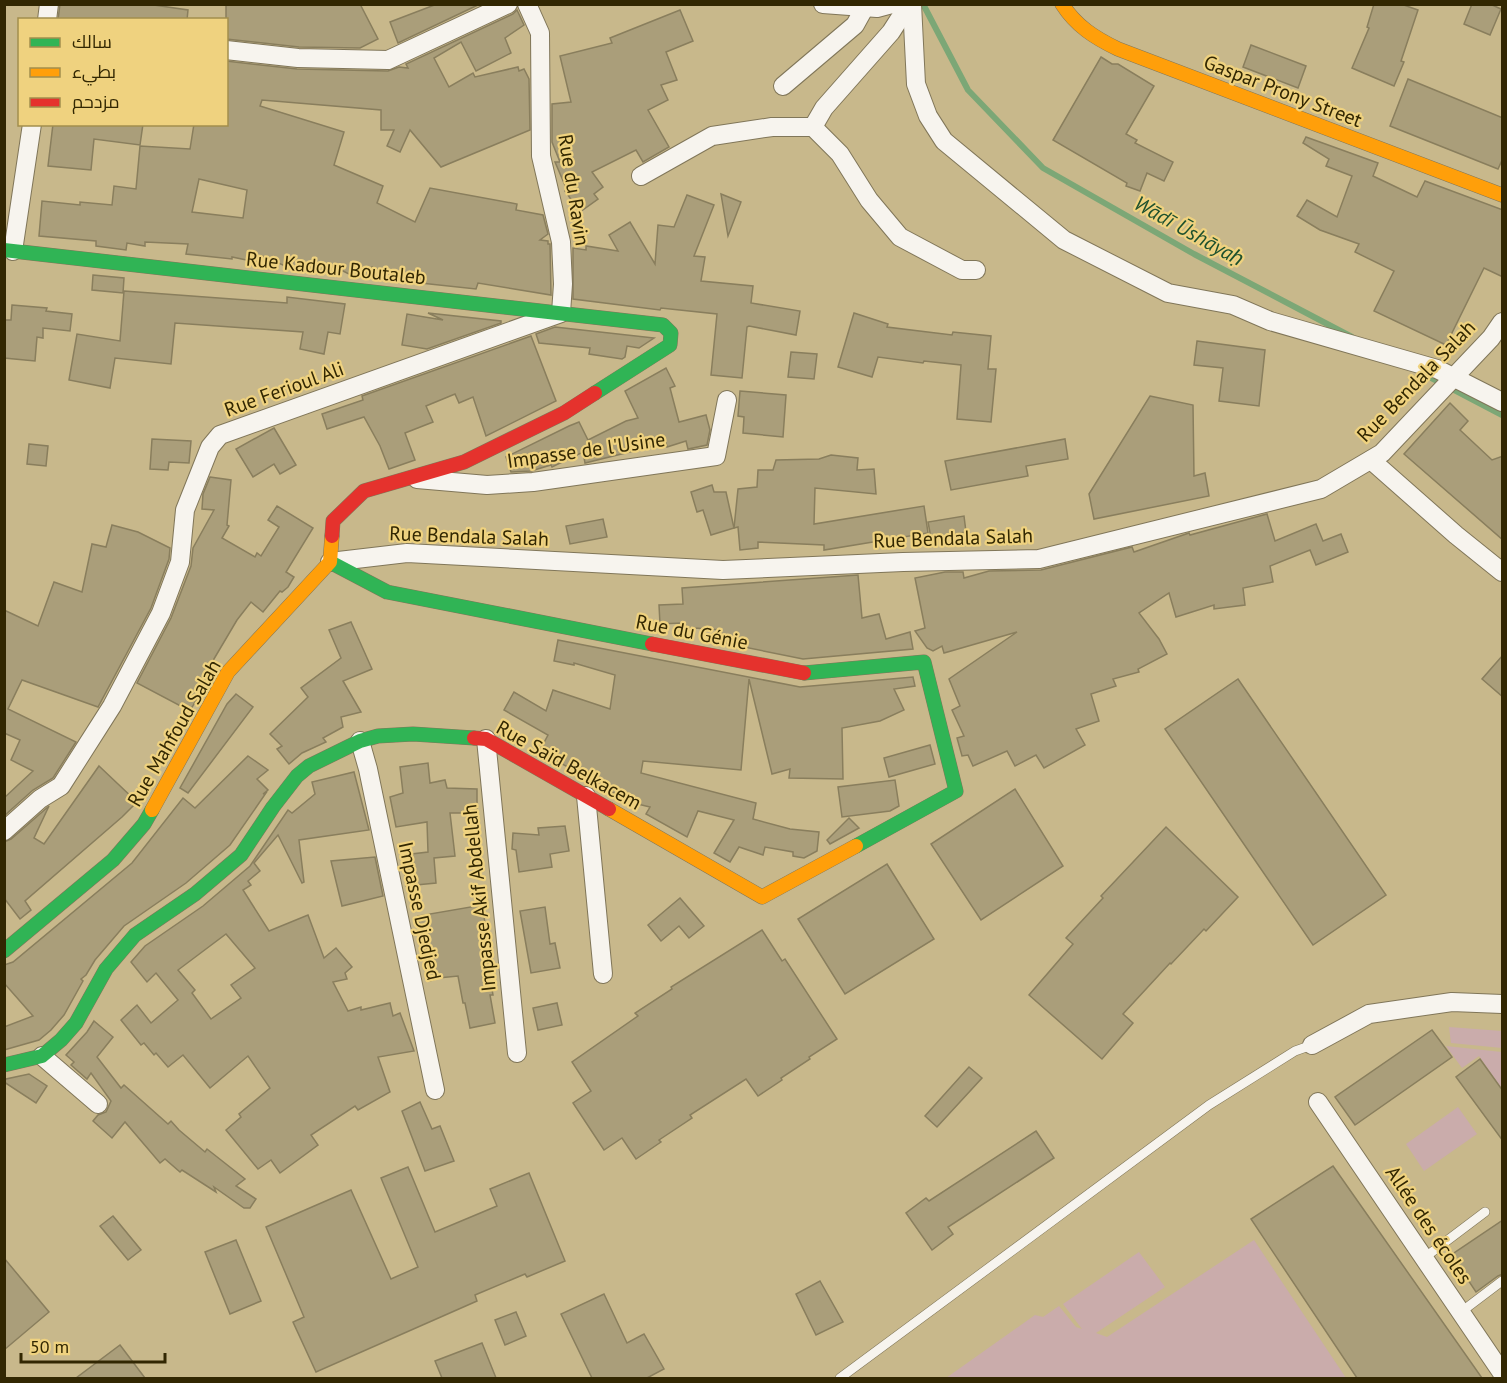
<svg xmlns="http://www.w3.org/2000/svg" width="1507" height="1383" viewBox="0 0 1507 1383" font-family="'PT Sans',Cairo,sans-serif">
  <rect width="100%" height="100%" fill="#c8b88b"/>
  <g fill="#caacab">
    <polygon points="1449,1027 1502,1031 1502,1048 1451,1043"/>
    <polygon points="1446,1046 1502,1052 1502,1089 1479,1056 1462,1068"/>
    <polygon points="1458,1107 1477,1134 1424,1171 1406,1144"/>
    <polygon points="1254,1240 1346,1378 946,1378 1035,1315 1043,1317 1059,1306 1076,1327 1082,1329 1063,1304 1139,1252 1165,1287 1096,1333 1107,1337"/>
  </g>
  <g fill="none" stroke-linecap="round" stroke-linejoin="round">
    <g stroke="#7ca776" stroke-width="6">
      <polyline points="923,4 968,90 1043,168 1194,254 1352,337"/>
      <polyline points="1420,372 1502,415"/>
    </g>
  </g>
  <g fill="#aa9e7a" stroke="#897e5d" stroke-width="1.5" fill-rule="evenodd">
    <polygon points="60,4 147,4 188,10 187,20 58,20"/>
    <polygon points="226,4 360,4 378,39 360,48 299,47 226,39"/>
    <polygon points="437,4 480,4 398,43 390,22"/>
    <polygon points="1374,4 1401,4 1418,10 1401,61 1404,62 1394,86 1352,68 1369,28 1367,27"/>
    <polygon points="1472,4 1490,4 1501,9 1490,35 1464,24"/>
    <path d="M 517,10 L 524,25 L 505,38 L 511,53 L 476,71 L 461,42 L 434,58 L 449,87 L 473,73 L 475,77 L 518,67 L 519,71 L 524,69 L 529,79 L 530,130 L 441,167 L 410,130 L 400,152 L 387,146 L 394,130 L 381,130 L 381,110 L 262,100 L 260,106 L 344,132 L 334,165 L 383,186 L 377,203 L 415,222 L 430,188 L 517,204 L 516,210 L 543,215 L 548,234 L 540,240 L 548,241 L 548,244 L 550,244 L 551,295 L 478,283 L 476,289 L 411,282 L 372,267 L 367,277 L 351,275 L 333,266 L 332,273 L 290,268 L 262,256 L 261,263 L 232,257 L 232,259 L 186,254 L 188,244 L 145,242 L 145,246 L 127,243 L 126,250 L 96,246 L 96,241 L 39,236 L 42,201 L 80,205 L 80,202 L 112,205 L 114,186 L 136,189 L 140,146 L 190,149 L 194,124 L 226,124 L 226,61 L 297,69 L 388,71 L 399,67 L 408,68 L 406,64 L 513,14 ZM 199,179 L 247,190 L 243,218 L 192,212 Z"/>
    <polygon points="680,10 693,41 666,52 677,80 661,85 668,100 648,110 669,147 643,162 636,150 592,172 603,187 594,194 598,199 580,212 565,191 567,190 555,162 560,162 552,142 552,104 571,102 560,56 612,43 610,38"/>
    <polygon points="1251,45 1306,66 1298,88 1243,67"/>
    <polygon points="1101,57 1112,64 1118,64 1154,86 1126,134 1137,140 1135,143 1173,162 1164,181 1147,173 1140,191 1126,186 1127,183 1053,140"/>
    <polygon points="1408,79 1503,118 1503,158 1498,169 1390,126"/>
    <polygon points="53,124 143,124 140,145 94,139 91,170 48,166"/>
    <polygon points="1306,137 1378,163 1373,176 1417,197 1425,181 1503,210 1503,277 1484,268 1446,345 1374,311 1394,271 1355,252 1359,244 1320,230 1297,216 1307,200 1337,217 1352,176 1326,166 1329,159 1303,143"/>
    <polygon points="721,194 741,202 728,236"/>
    <polygon points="687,195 714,205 694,256 705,257 701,281 753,286 751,303 800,311 796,335 749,326 747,327 742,378 711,375 717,314 661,308 660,310 573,299 573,248 586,250 586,246 618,251 609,235 630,222 655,264 658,225 674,227"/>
    <polygon points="93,275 124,278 123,293 92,290"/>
    <polygon points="124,291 287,303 287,297 345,304 340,334 328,332 324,354 300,349 303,332 175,323 171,364 115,358 110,388 69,380 77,334 120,341"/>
    <polygon points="12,305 47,308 46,311 72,314 70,331 43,328 43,338 37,337 35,361 4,358 4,320 11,320"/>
    <polygon points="428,313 501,321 501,323 427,349 402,345 407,314 443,320"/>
    <polygon points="854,313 888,324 887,327 952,335 953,332 991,336 988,369 996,369 991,422 957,419 961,365 924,361 923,363 878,357 872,377 838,367"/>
    <polygon points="555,327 654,338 639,348 627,346 625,357 622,359 589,354 590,348 539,343 536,334"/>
    <polygon points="531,336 556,401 486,436 473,397 459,403 455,394 426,406 433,422 405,433 415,460 389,469 380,446 364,417 327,429 322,414 363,400 362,396"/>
    <polygon points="1197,341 1265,350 1259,406 1219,401 1223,368 1194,365"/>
    <polygon points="791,352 817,354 814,379 788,377"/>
    <polygon points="666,368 675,386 670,388 679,422 706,415 710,430 707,445 688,449 686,441 667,447 666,443 585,463 583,452 552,467 551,465 531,471 511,472 506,457 569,426 579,422 588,440 626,421 638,418 625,391"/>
    <polygon points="740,391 786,395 783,437 743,433 744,417 738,416"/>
    <polygon points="1150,396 1193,405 1194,476 1205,473 1209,496 1094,519 1089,494"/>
    <polygon points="1450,403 1468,421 1460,430 1492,460 1503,456 1503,540 1404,454"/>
    <polygon points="274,428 296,465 280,474 274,464 253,477 236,449"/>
    <polygon points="152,439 191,441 189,463 169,462 168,470 150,469"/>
    <polygon points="1065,439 1068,459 1026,466 1028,476 951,490 945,461"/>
    <polygon points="29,444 48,446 46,466 27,464"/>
    <polygon points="831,455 858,458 857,470 874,469 876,494 815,488 814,524 924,506 928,533 824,550 824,545 758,542 758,548 740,550 738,527 734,528 738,489 757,487 758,470 773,470 776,460 819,459"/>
    <polygon points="210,477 231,480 227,525 229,526 222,538 255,557 257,553 261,556 279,527 268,520 277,506 313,528 286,572 294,577 288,587 282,592 280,591 263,612 251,602 237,620 208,669 212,671 190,711 137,683 171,618 191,566 193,548 214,510 202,509 203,494"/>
    <polygon points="712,485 714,492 726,492 734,528 711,535 703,510 697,512 691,492"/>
    <polygon points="1267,514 1275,541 1316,524 1323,541 1341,534 1348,552 1316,565 1310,550 1270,566 1273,582 1243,588 1245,605 1214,609 1214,605 1176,617 1169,593 1139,613 1159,639 1167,654 1138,669 1139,672 1113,679 1116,686 1091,694 1099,721 1076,729 1085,745 1044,768 1036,755 1015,766 1007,751 973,766 968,755 962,756 957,738 964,736 952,710 960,706 949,679 1017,632 944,653 942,646 933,651 927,648 915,631 925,628 915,578 945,572 963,572 964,578 989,571 1041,570 1132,547 1134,552 1189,533 1190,535"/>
    <polygon points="964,516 966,532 931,538 928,522"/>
    <polygon points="603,519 607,537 570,544 566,526"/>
    <polygon points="112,525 138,532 170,548 169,559 151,608 98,707 22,680 8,709 76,742 53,778 33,790 4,816 4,798 33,771 11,760 20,740 4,733 4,610 38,626 54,582 82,592 92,544 106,547"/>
    <polygon points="858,575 862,618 879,614 886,639 910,632 913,649 803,659 719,642 721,630 681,627 681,623 660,624 659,605 683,604 682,588"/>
    <polygon points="351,622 372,669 343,681 361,712 341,717 343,727 323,738 326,742 302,753 289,764 277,749 282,746 270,734 308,697 301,688 341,658 329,630"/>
    <polygon points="558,640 800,687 913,677 915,686 894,689 904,710 880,721 842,728 843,779 789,778 790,769 772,774 749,679 741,770 643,761 641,773 756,803 753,819 790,829 819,832 817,851 804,858 793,856 793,852 765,847 763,855 739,847 730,862 714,853 734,820 698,811 687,837 646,814 650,807 629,802 630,797 603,790 594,784 595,781 539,752 548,735 504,710 514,692 546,711 553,690 610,709 615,675 574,663 574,665 554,661"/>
    <polygon points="1503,655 1503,697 1482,679"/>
    <polygon points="1238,679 1386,895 1313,945 1165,729"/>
    <polygon points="236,694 253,707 188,793 180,788 227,704"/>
    <polygon points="930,745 935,764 889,777 884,758"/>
    <polygon points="248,756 268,770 257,779 268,790 263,794 266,793 230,845 186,883 124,926 95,960 86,975 81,979 83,981 64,1015 51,1030 39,1040 4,1050 4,1027 33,1016 4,983 4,965 13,962 132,863 183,798 195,808"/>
    <polygon points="428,763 430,783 445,780 447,788 477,789 477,813 450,813 455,856 434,858 436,883 406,886 403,855 428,852 427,822 396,827 390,797 403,793 400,767"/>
    <polygon points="99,766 137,802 122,817 25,901 31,910 20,919 4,898 4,842 11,839 49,806 34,838 44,844"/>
    <path d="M 354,772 L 369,830 L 299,840 L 304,882 L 302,883 L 278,835 L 254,863 L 260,871 L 248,881 L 251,885 L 243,890 L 269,931 L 308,915 L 324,958 L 336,948 L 352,967 L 345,973 L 347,979 L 333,982 L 348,1011 L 361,1007 L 361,1010 L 390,1003 L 393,1016 L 400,1013 L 414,1051 L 378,1057 L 390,1092 L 358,1110 L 355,1106 L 311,1135 L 318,1145 L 280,1173 L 271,1160 L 258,1169 L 226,1130 L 241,1117 L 239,1114 L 270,1088 L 248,1056 L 210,1088 L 183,1055 L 168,1067 L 156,1053 L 154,1055 L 144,1043 L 141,1045 L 121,1020 L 137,1005 L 151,1023 L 178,1000 L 156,973 L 147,982 L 131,962 L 145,946 L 203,906 L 250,866 L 288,810 L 292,813 L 315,794 L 312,782 ZM 226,934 L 255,968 L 231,985 L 241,998 L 211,1019 L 192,993 L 195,990 L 178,970 Z"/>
    <polygon points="895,780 899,806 890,811 842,817 838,787"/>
    <polygon points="1015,789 1063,866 981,920 931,844"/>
    <polygon points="849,818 859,828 830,844 827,840"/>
    <polygon points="565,826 569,851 550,854 552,867 519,872 516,850 512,849 513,833 539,835 538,828"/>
    <polygon points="1166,827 1238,897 1206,931 1204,929 1171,964 1170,963 1123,1014 1133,1023 1102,1059 1029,995 1073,944 1066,938 1103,898 1101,896"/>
    <polygon points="375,857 383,896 342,906 331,861"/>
    <polygon points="887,864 934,939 845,994 798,919"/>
    <polygon points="680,898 704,926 689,938 679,926 661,941 648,925"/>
    <polygon points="482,905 487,935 483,936 493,995 490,995 495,1023 470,1028 465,1003 463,1003 458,976 438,978 430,981 418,916"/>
    <polygon points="545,907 550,944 555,943 560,968 531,973 520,911"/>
    <polygon points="762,930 782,961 785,959 837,1039 809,1057 810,1059 781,1078 782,1080 758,1096 746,1079 690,1115 692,1118 659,1140 661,1142 636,1159 622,1138 604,1150 573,1103 591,1091 572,1062 638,1016 635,1013 672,989 671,987"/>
    <polygon points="557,1003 562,1025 538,1030 533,1008"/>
    <polygon points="94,1021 113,1037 97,1057 121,1088 124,1085 168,1124 171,1121 179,1130 205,1152 207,1149 245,1179 236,1186 256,1199 250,1208 244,1208 214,1187 216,1192 182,1170 180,1172 165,1159 160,1163 125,1122 112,1138 93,1121 98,1115 106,1112 111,1101 91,1073 87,1079 71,1065 74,1062 66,1055 87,1032"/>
    <polygon points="1432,1030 1452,1057 1355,1125 1335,1097"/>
    <polygon points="1480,1059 1503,1091 1503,1141 1456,1077"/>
    <polygon points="969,1067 982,1078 937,1127 925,1116"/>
    <polygon points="29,1074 47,1086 36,1103 4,1082 6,1079"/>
    <polygon points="420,1102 432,1129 440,1126 454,1161 425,1171 402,1111"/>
    <polygon points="1036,1131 1054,1158 948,1227 953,1234 932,1250 906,1213 926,1198 929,1201"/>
    <polygon points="1333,1166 1482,1378 1357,1378 1251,1219"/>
    <polygon points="408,1167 435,1232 497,1206 490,1189 529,1173 565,1261 527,1277 525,1274 475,1295 477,1301 316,1372 293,1322 304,1317 266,1227 351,1190 391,1279 418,1267 381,1178"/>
    <polygon points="113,1216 141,1250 128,1260 100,1226"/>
    <polygon points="1503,1220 1503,1274 1498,1276 1476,1292 1454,1259 1454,1253"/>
    <polygon points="236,1240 261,1301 230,1314 205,1252"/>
    <polygon points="4,1258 49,1312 4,1350"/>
    <polygon points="820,1281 843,1322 816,1335 796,1294"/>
    <polygon points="604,1294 627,1343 644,1334 664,1369 647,1378 592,1378 561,1314"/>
    <polygon points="516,1312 526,1336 505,1345 495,1320"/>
    <polygon points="482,1343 496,1378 442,1378 435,1361"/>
    <polygon points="120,1345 145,1378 76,1378"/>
  </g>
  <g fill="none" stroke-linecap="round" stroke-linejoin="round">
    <defs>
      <g id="lane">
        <polyline points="1424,1258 1485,1212"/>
        <polyline points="1461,1312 1502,1281"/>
        <polyline points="840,1378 1209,1105 1295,1051 1312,1045"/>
      </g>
      <g id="street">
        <polyline points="823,4 877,8 892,4"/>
        <polyline points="912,4 916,84 928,116 944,141 1064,240 1168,293 1233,305 1270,321 1437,369 1502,402"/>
        <polyline points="47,20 49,4"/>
        <polyline points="226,50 298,58 388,60 508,4"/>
        <polyline points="783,86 855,25 865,7"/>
        <polyline points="813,127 840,154 869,200 900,237 962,270 976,270"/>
        <polyline points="641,176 712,136 772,127 813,127 824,108 891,32 909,4"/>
        <polyline points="13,251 32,124"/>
        <polyline points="1371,460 1456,535 1502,572"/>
        <polyline points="417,479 487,485 533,482 716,456 727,400"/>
        <polyline points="330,562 407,553 723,570 903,562 1039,559 1321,489 1382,453 1491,338 1502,322"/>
        <polyline points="486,739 517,1053"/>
        <polyline points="360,741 368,769 435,1090"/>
        <polyline points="586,796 603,974"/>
        <polyline points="4,831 40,799 61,786 112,706 161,613 180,562 185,510 210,447 220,435 561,313 563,284 561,242 541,156 540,33 527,4"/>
        <polyline points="1312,1045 1369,1014 1452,1002 1502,1004"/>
        <polyline points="42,1056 98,1104"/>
        <polyline points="1318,1102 1502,1373"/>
      </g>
      <g id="fast">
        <polyline points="4,250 663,325 671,333 670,345 595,393"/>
        <polyline points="330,562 387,592 652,644"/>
        <polyline points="804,673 924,662 956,791 856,846"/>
        <polyline points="4,951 113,860 144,824 152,810"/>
        <polyline points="4,1065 42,1056 61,1040 76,1023 106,969 135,935 195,894 241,855 273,807 297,776 309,766 360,741 378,736 413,734 474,738"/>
      </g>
      <g id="slow">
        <path d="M 1062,4 C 1076,26 1095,38 1118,49 L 1502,195"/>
        <polyline points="609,809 762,897 856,846"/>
        <polyline points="152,810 228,672 330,562 332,536"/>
      </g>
      <g id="jam">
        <polyline points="332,536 333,521 364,491 464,462 564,413 595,393"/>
        <polyline points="652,644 804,673"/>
        <polyline points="474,738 486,739 609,809"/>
      </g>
    </defs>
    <use href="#lane" stroke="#807659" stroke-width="10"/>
    <use href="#street" stroke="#807659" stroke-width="20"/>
    <use href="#fast" stroke="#807659" stroke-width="15"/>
    <use href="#slow" stroke="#807659" stroke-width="15"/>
    <use href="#jam" stroke="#807659" stroke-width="15"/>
    <use href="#lane" stroke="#f7f4ee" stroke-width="9"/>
    <use href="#street" stroke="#f7f4ee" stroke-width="18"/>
    <use href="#fast" stroke="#30b455" stroke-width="14"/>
    <use href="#slow" stroke="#ff9f0a" stroke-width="14"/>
    <use href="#jam" stroke="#e5322d" stroke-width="14"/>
  </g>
  <g text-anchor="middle" stroke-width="4.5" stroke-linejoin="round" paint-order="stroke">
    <g font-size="20" fill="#322702" stroke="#efd27f">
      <text transform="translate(1283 91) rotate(21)" y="7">Gaspar Prony Street</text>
      <text transform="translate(574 190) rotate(81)" y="7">Rue du Ravin</text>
      <text transform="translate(336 268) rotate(6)" y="7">Rue Kadour Boutaleb</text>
      <text transform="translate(1416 381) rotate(-46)" y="7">Rue Bendala Salah</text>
      <text transform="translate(284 389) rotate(-20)" y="7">Rue Ferioul Ali</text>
      <text transform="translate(586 450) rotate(-8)" y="7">Impasse de l'Usine</text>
      <text transform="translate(469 536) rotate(2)" y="7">Rue Bendala Salah</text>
      <text transform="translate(953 538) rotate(-2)" y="7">Rue Bendala Salah</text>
      <text transform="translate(692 632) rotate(11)" y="7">Rue du Génie</text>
      <text transform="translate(174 733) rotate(-60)" y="7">Rue Mahfoud Salah</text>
      <text transform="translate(569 765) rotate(29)" y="7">Rue Saïd Belkacem</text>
      <text transform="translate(479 898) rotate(-96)" y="7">Impasse Akif Abdellah</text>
      <text transform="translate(420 911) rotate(78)" y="7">Impasse Djedjed</text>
      <text transform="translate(1429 1225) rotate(56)" y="7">Allée des écoles</text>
    </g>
    <g font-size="21" font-style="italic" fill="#1e512e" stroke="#efd27f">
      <text transform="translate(1189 231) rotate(29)" y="7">Wādī Ūshāyaḥ</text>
    </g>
  </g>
  <rect width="1507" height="1383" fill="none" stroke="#322702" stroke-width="12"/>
  <rect x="18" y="18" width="210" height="108" fill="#efd27f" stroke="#a38e4d" stroke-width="1.5"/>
  <rect x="30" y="38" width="30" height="9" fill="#30b455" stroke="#a38e4d" stroke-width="1.5"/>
  <text x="72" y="48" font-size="18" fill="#322702">سالك</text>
  <rect x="30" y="68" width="30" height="9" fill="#ff9f0a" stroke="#a38e4d" stroke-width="1.5"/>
  <text x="72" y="78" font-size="18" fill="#322702">بطيء</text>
  <rect x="30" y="98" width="30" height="9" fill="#e5322d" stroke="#a38e4d" stroke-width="1.5"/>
  <text x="72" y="108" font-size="18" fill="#322702">مزدحم</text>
  <path d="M21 1353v9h144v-9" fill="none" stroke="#322702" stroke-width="3"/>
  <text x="30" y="1353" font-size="18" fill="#322702" stroke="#efd27f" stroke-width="4.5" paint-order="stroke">50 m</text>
</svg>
